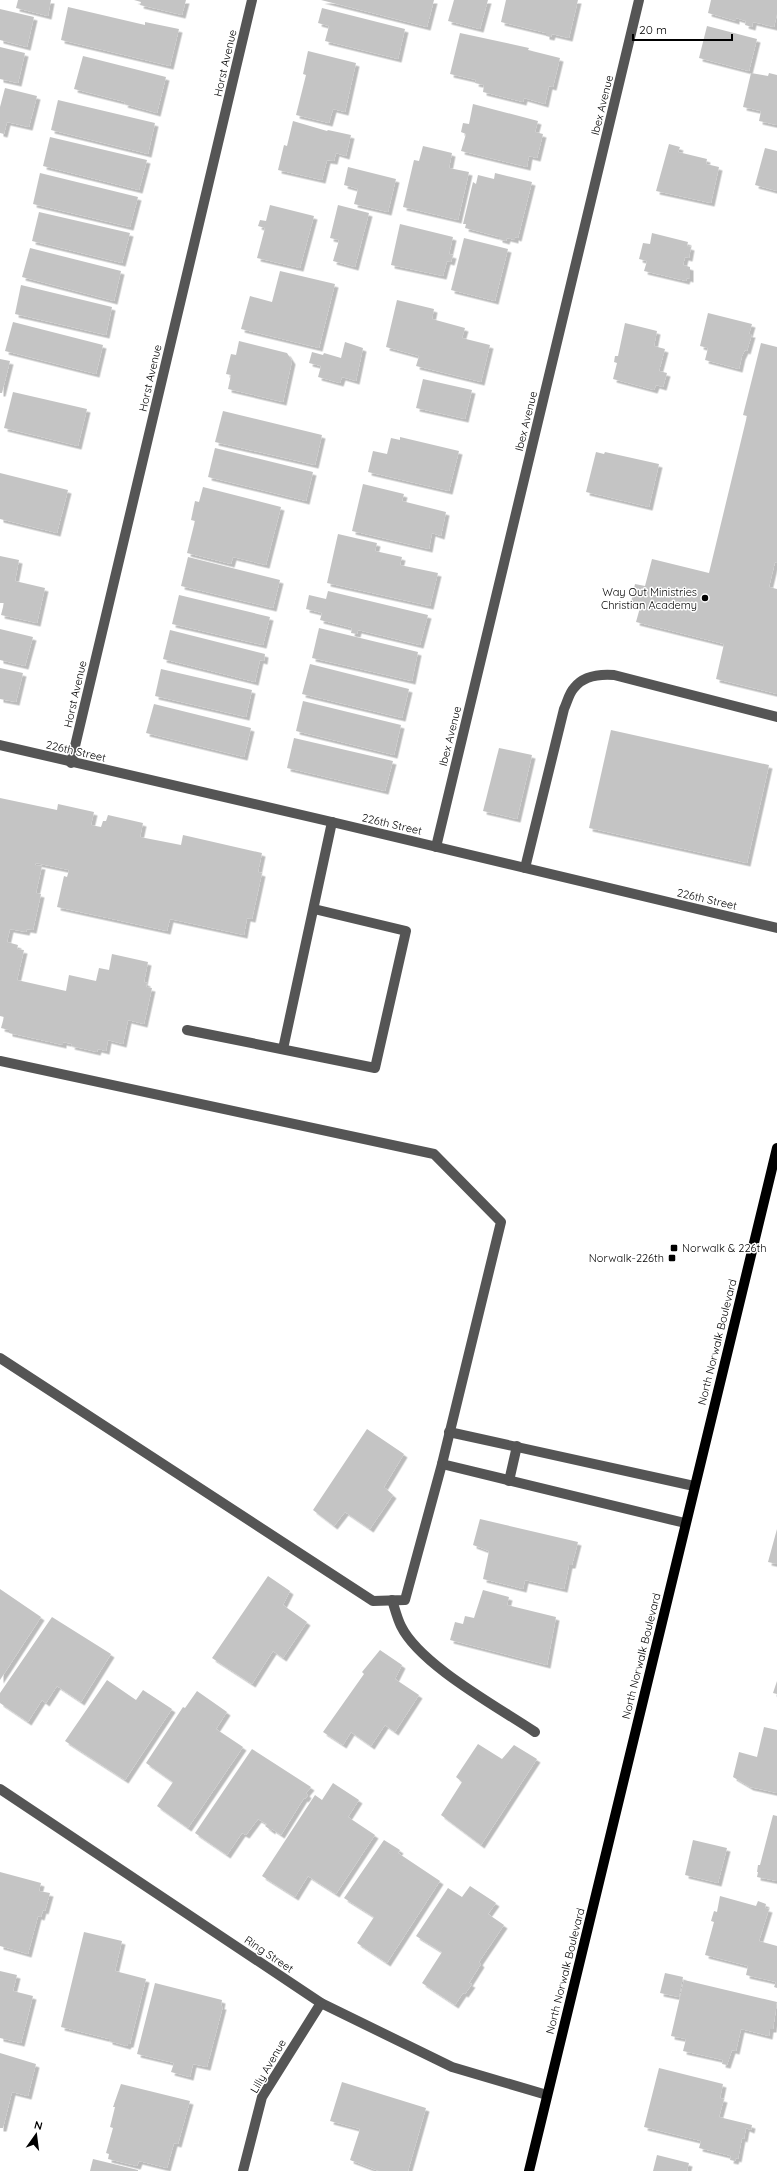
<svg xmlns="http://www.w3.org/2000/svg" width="777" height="2171" viewBox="0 0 777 2171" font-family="Quicksand,sans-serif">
  <defs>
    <filter id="shadow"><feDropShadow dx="3.5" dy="3.5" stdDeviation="0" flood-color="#0004"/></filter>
  </defs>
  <rect width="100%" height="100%" fill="#fff"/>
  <g fill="#c4c4c4" filter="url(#shadow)">
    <polygon points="18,0 51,0 48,16 16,8"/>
    <polygon points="134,0 186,0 182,15 140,5 141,2"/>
    <polygon points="321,0 434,0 427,27"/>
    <polygon points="454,0 488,0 480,29 448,21"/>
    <polygon points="506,0 578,0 569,38 552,34 551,37 546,36 546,33 501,22"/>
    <polygon points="711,0 777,0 777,14 774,27 753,22 752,27 745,25 746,21 736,18 736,21 708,13"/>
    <polygon points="68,7 145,25 145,22 179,29 170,66 61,40"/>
    <polygon points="322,8 405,29 398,59 325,41 329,26 318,23"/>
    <polygon points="0,9 34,17 27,47 0,40"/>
    <polygon points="707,26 757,39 749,71 699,58"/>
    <polygon points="460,33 529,48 528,50 560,58 553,87 549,86 545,104 524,98 523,102 483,92 484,85 475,83 476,80 450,74"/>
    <polygon points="0,47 25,53 18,83 0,79"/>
    <polygon points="308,51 356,63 345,112 333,109 329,123 296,115 306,75 303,74"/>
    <polygon points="83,56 166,77 157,113 124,104 125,102 74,89"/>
    <polygon points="751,73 768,76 769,73 777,75 777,125 759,121 761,111 743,107"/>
    <polygon points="5,88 37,96 29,127 7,122 4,134 0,133 0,107"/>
    <polygon points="58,100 155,123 148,154 51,130"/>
    <polygon points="473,104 538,121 535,132 543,134 537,158 529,156 527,167 461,151 466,134 461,132 463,123 469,124"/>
    <polygon points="293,121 327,131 328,130 351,135 346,156 336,153 334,161 327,160 322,180 278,170 284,145 287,146"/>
    <polygon points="50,137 147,160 139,190 43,166"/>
    <polygon points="669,144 680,147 678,152 707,159 706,164 719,167 711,203 656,191"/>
    <polygon points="423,146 452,153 449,168 469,172 458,220 403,207 414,160 419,161"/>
    <polygon points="765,148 777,151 777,191 755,185"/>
    <polygon points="348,167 396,179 388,212 354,204 358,189 344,185"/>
    <polygon points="40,173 138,197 130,227 33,204"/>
    <polygon points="495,173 532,182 518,238 515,237 515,240 507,238 506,241 499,239 499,237 465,228 466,224 463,224 473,182 476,184 478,175 494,179"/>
    <polygon points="270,205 314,216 300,268 257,258 265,228 258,226 260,220 266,221"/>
    <polygon points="338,205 369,213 355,267 333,261 339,240 330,238"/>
    <polygon points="39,212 130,233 122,263 32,241"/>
    <polygon points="400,224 453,237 449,254 453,255 451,262 447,261 443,276 391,265"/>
    <polygon points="652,233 688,242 687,246 691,247 689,258 685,257 683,265 690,267 690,279 687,278 686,281 644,271 647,261 639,259 643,243 650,244"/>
    <polygon points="464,238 508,249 495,301 451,290"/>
    <polygon points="30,248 121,271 114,301 22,277"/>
    <polygon points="280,271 335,284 319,348 241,329 250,296 272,302"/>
    <polygon points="21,285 112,307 106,335 15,314"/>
    <polygon points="397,300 434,309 432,319 465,328 462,338 490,345 481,382 416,366 419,356 386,347"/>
    <polygon points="708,313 752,324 749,334 752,334 747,351 745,350 742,356 739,369 705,360 708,348 700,346"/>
    <polygon points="13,322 103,345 96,374 5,351"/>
    <polygon points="625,323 657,331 654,346 665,349 659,371 667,373 663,387 656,385 654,390 613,379 617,363 614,362 615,356 618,356"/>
    <polygon points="239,341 287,353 292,361 283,402 228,389 231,375 226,374 231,354 236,355"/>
    <polygon points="345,342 363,348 356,381 342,377 340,383 318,377 321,366 309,363 312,352 323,355 324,353 341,358"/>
    <polygon points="761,343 777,347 777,563 775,562 769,587 777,589 777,694 716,679 724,644 636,622 641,604 631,602 635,584 645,586 652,559 709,573 747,416 743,415"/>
    <polygon points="0,359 10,361 2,393 0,393"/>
    <polygon points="423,379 472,390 465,419 416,408"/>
    <polygon points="13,392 87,409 78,446 4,428"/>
    <polygon points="223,411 322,435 315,465 215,442"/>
    <polygon points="400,437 459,451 449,491 368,472 373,451 387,454 391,438 400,440"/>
    <polygon points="215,448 313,472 306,501 208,477"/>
    <polygon points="596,452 604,454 605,452 659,464 649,507 586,492"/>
    <polygon points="0,473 68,490 57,533 0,519"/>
    <polygon points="363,484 404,494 402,501 446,512 441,536 432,533 429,549 352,531"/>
    <polygon points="203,487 281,507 266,565 233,557 231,564 187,553 195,521 191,520 195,501 199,502"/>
    <polygon points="338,534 377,543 375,551 402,557 400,565 438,573 430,606 327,583"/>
    <polygon points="0,556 19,560 15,581 45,588 37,623 1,615 4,603 0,603"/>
    <polygon points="188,557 280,580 273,608 181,586"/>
    <polygon points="328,591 428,615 420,645 358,630 357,634 351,633 352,628 320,620 322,613 306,609 309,595 326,599"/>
    <polygon points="179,595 270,617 263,645 172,624"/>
    <polygon points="319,628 418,652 412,681 312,658"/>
    <polygon points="0,629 33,637 25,666 0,660"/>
    <polygon points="170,630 265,654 264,661 260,660 255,682 163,659"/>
    <polygon points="310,664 409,689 402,718 302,694"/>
    <polygon points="0,668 23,673 16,702 0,699"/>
    <polygon points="161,669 252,690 246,717 155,696"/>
    <polygon points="303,701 401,725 394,755 296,731"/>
    <polygon points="154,704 251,728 244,757 146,733"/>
    <polygon points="611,730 769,765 747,863 589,828"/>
    <polygon points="294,738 393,761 385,791 287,768"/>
    <polygon points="499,748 532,755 517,819 483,811"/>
    <polygon points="0,798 57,810 58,804 94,812 91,825 101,827 103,821 106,821 108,815 143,823 140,837 181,845 183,835 262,853 258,872 262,873 252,919 247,918 244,935 170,919 167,931 57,907 64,876 67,877 69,870 36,863 35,865 42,866 36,893 41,894 33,930 27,929 26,932 10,929 7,942 18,945 17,949 24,950 17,980 66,991 69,975 96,981 99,968 109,970 112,954 148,962 144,982 147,983 146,987 152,988 144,1024 128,1020 123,1044 108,1040 106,1051 98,1049 97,1052 71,1046 72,1044 63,1042 63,1045 9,1033 9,1030 1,1028 4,1017 0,1016"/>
    <polygon points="367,1429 404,1454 384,1487 393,1495 370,1529 345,1512 334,1526 313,1510"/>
    <polygon points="480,1519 578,1542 572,1565 569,1565 564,1589 525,1580 523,1589 483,1579 489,1551 473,1545"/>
    <polygon points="777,1529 777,1564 768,1562"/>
    <polygon points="268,1576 290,1591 283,1605 307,1622 283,1658 273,1651 252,1684 212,1658"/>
    <polygon points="0,1589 41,1617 0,1680"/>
    <polygon points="483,1590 509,1597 507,1605 556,1617 547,1665 450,1640 455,1622 463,1624 465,1616 474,1618"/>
    <polygon points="52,1617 111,1654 81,1702 57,1686 46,1703 42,1700 28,1722 0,1703 0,1693"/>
    <polygon points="380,1650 402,1665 395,1679 419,1695 395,1732 385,1725 371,1746 351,1732 343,1745 323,1732 364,1674 362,1672"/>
    <polygon points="107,1680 136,1700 143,1690 172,1709 125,1780 65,1741"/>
    <polygon points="777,1681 777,1694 773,1693"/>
    <polygon points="197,1691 227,1712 216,1729 243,1747 188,1828 157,1806 173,1782 146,1763 183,1707 185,1708"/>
    <polygon points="764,1727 777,1730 777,1793 750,1787 733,1777 739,1752 757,1757"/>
    <polygon points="478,1744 502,1759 514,1745 537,1759 481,1845 441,1815 462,1782 456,1777"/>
    <polygon points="252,1749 311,1787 306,1793 308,1795 305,1799 304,1798 281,1835 272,1829 272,1831 265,1826 267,1824 258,1819 246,1835 242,1833 227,1855 195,1833"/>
    <polygon points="333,1783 359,1800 348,1817 375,1835 336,1894 308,1876 295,1897 262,1876 315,1795 322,1800"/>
    <polygon points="773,1815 777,1816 777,1881 757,1877 758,1872 757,1872 758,1865 760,1865"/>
    <polygon points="384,1840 400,1850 398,1853 440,1881 387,1963 357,1943 374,1917 344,1898"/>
    <polygon points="693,1840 727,1848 718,1883 685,1875"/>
    <polygon points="0,1872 41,1883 39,1891 50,1893 45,1911 43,1910 41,1917 38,1916 28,1954 0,1946"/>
    <polygon points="470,1886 496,1903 488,1914 504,1925 479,1962 481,1964 469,1983 472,1984 465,1994 463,1993 455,2005 422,1983 442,1952 416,1936 448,1888 462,1897"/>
    <polygon points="720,1896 756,1906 758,1901 766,1904 765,1908 769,1909 759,1941 777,1946 777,1988 774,1987 776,1982 746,1975 748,1966 705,1955 714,1922 711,1921 714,1911 717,1912"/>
    <polygon points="84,1932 122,1941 115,1971 146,1979 130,2044 128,2044 127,2046 109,2041 109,2039 61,2027"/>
    <polygon points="0,1971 17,1975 13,1991 33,1996 21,2043 0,2038"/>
    <polygon points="665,1973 683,1977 679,1997 660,1993"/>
    <polygon points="684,1980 777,2002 773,2029 770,2029 769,2036 741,2029 736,2051 732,2050 727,2065 722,2064 723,2060 683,2051 686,2039 671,2036"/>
    <polygon points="155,1983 222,2000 221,2006 223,2006 207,2067 193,2064 190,2077 171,2072 174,2063 137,2054"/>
    <polygon points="0,2053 36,2064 28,2096 12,2092 3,2128 0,2128"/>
    <polygon points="659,2068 723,2084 720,2098 724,2099 719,2117 752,2125 751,2130 746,2128 744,2139 742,2138 738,2159 736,2158 735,2161 730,2160 731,2156 699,2148 701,2141 644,2127"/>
    <polygon points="342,2082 426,2108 408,2171 379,2171 350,2160 360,2129 330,2121"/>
    <polygon points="121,2084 190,2101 178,2144 174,2143 167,2168 139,2161 137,2166 108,2159 109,2154 106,2153 113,2128 110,2127 115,2107 113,2107"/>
    <polygon points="657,2155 689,2163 687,2171 653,2171"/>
    <polygon points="93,2159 138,2170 138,2171 90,2171"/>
  </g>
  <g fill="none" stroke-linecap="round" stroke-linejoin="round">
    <g stroke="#555" stroke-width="10">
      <polyline points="0,745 332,822 777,928"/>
      <polyline points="71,763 252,0"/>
      <polyline points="436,847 639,0"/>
      <path d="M 525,868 L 564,709 C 567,703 569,693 574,688 C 583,676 600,674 614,675 L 777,717"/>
      <polyline points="187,1030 375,1068 406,931 314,909"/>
      <polyline points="283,1049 332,822"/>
      <polyline points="0,1061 434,1154 501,1222 442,1464 405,1600 373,1601 0,1358"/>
      <polyline points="449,1432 694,1486"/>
      <polyline points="442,1464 685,1523"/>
      <polyline points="509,1481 517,1446"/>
      <path d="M 392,1600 C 395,1609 397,1618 401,1626 C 420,1665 498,1707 535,1732"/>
      <polyline points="0,1789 321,2003 452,2067 547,2095"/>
      <polyline points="243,2171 262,2097 321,2003"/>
    </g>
    <polyline stroke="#000" stroke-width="10" points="529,2171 777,1148"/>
  </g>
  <g fill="#000" stroke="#fff" stroke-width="1.5">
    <circle cx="705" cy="598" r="4"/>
    <rect x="670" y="1244" width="8" height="8" rx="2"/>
    <rect x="668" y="1254" width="8" height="8" rx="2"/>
  </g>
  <g text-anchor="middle" stroke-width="3" stroke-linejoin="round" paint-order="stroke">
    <g font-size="11" fill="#000" stroke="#fff">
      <text transform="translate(225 63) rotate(-77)" y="4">Horst Avenue</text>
      <text transform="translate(602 105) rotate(-76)" y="4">Ibex Avenue</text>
      <text transform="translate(150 378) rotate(-77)" y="4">Horst Avenue</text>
      <text transform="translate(526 421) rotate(-76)" y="4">Ibex Avenue</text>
      <text transform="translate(75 694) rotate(-77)" y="4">Horst Avenue</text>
      <text transform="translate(450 736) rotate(-76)" y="4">Ibex Avenue</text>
      <text transform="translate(76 751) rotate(13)" y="4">226th Street</text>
      <text transform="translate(392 824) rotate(13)" y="4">226th Street</text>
      <text transform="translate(707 899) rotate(13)" y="4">226th Street</text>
      <text transform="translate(717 1342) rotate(-76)" y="4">North Norwalk Boulevard</text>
      <text transform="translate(641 1656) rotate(-76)" y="4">North Norwalk Boulevard</text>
      <text transform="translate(269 1954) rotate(34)" y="4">Ring Street</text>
      <text transform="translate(565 1971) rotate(-76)" y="4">North Norwalk Boulevard</text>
      <text transform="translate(268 2066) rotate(-60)" y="4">Lilly Avenue</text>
    </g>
    <g font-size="11" fill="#000" stroke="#fff" text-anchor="end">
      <text x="697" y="596">Way Out Ministries<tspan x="697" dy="13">Christian Academy</tspan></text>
      <text x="682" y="1252" text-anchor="start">Norwalk &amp; 226th</text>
      <text x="664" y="1262">Norwalk-226th</text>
    </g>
  </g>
  <g transform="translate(36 2135) rotate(14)" stroke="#ffffff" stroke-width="3" paint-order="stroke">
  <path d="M0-3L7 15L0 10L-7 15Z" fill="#000000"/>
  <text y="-6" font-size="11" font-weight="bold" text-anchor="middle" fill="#000000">N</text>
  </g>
  <path d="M633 34v6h99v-6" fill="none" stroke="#000000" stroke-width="2"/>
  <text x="639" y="34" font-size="12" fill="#000000" stroke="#ffffff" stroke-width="3" paint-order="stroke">20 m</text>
</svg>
